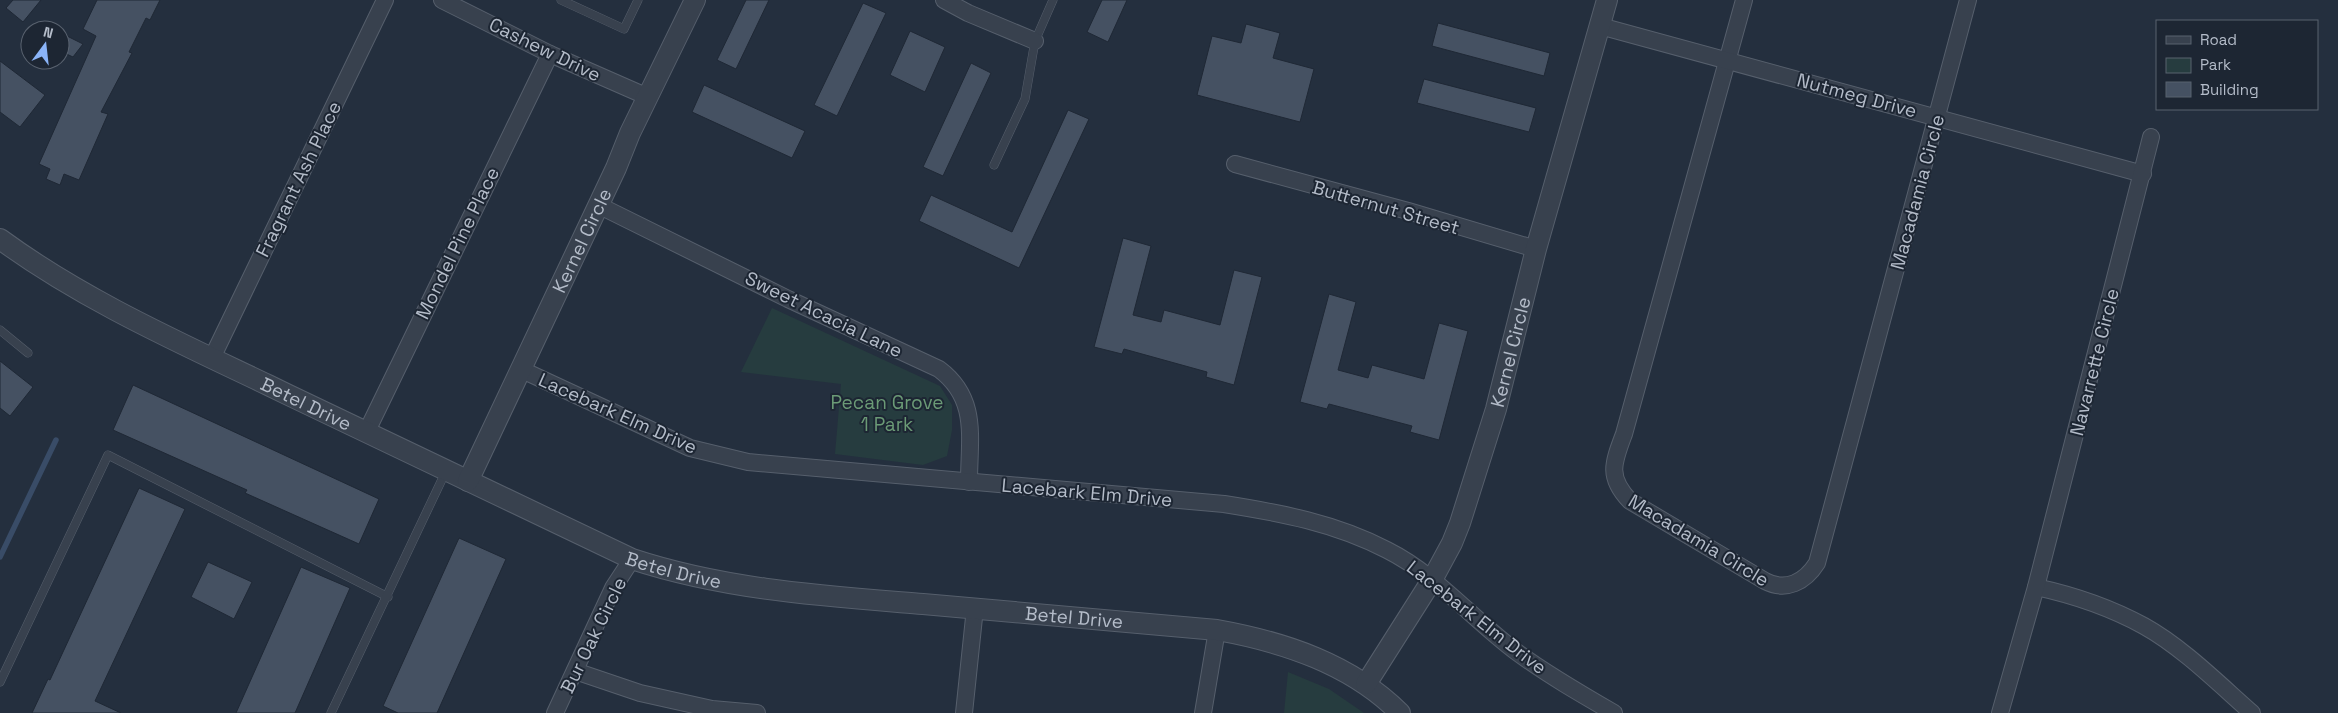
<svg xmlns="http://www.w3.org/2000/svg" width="2338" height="713" viewBox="0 0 2338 713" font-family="'Space Grotesk',sans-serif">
  <rect width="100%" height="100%" fill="#242f3e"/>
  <g fill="#263c3f">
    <polygon points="772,308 940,386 952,405 952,430 947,456 923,465 835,454 841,384 741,372"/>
    <polygon points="1288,672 1329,689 1364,713 1284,713"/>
  </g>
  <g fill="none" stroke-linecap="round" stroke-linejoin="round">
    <polyline stroke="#394c67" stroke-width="5.5" points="0,557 56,440"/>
  </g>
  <g fill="#455162" stroke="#1f2835">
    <polygon points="13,0 41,0 23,22 6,8"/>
    <polygon points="97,0 160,0 150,20 146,18 129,52 132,53 101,112 108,114 79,180 64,174 60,185 46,179 50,169 39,164 96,36 83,29"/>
    <polygon points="746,0 769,0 736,69 717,60"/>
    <polygon points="1102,0 1127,0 1108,42 1087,32"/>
    <polygon points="863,3 886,13 837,116 814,105"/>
    <polygon points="1438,23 1550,53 1544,76 1432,46"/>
    <polygon points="1246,24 1280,33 1273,58 1314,69 1300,122 1197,95 1212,36 1241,43"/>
    <polygon points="910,31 945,47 925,92 890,75"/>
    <polygon points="67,36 83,44 73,57 60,51"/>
    <polygon points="0,61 45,95 20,127 0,112"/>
    <polygon points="971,63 991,73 943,176 923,167"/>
    <polygon points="1424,79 1536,108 1529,132 1417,103"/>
    <polygon points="704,85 805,131 792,158 692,112"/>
    <polygon points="1068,110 1089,119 1019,268 919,221 931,195 1012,232"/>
    <polygon points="1123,238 1151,246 1133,315 1161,322 1164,310 1220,325 1234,270 1262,277 1234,385 1206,377 1207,372 1124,349 1122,354 1094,347"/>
    <polygon points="1329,294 1356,302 1338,370 1368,378 1372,365 1424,379 1439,323 1468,331 1439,440 1410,432 1412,426 1329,404 1327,409 1300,402"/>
    <polygon points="0,361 33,387 10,416 0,408"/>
    <polygon points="133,385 379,499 359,544 245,493 247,490 113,430"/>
    <polygon points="139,488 185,509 95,701 121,713 32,713 48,679 50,680"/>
    <polygon points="459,538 506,559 437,713 398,713 383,706"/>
    <polygon points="208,562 252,582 234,619 191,597"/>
    <polygon points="301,567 350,588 295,713 236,713"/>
  </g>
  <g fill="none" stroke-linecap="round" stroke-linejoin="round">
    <defs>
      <g id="service">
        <polyline points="561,0 624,29 638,0"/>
        <polyline points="994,165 1025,99 1035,41 1053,0"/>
        <polyline points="0,330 28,353"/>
        <polyline points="0,682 108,455 388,597"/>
        <polyline points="331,713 446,471"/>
      </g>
      <g id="minor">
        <polyline points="442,0 550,54 648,97"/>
        <polyline points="944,0 968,13 1035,41"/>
        <path d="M 1744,0 L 1624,434 C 1613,463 1607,477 1630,501 L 1765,581 C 1786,592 1805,582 1817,563 L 1968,0"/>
        <polyline points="1600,26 2143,174"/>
        <polyline points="1235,164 1408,211 1536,249"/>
        <path d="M 598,205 L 788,299 L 939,369 C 979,399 969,438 969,482"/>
        <polyline points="212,358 385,0"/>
        <path d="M 520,369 L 690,448 L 748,462 L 1224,504 C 1281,513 1335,523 1387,550 C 1437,575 1473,620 1518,653 C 1548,675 1581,694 1614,713"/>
        <polyline points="366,433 550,54"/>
        <path d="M 2036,587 C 2073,595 2111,608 2144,626 C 2182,647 2219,684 2252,713"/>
        <polyline points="575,671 640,693 712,709 757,713"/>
        <polyline points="555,713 613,588 632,559"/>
        <polyline points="964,713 975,608"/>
        <polyline points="1203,713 1217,630"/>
        <polyline points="2000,713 2036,587 2151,137"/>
      </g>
      <g id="tertiary">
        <path id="s1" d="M 0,239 C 82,299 176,341 268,385 C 389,444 511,501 632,559 C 726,590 825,596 923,604 C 1021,612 1119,621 1217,630 C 1284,642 1351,664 1400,713"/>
        <path id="s2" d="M 468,481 L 616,168 L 630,133 L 695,0"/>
        <path id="s3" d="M 1366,684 L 1432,580 L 1452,543 L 1460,523 L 1496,409 L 1536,249 L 1607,0"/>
      </g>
    </defs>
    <use href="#service" stroke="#565f6c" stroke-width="9"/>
    <use href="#minor" stroke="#565f6c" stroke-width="18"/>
    <use href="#tertiary" stroke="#565f6c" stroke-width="22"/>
    <use href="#service" stroke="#38414e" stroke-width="8"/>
    <use href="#minor" stroke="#38414e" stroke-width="16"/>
    <use href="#tertiary" stroke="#38414e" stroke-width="20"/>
  </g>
  <g text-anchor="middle" stroke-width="4" stroke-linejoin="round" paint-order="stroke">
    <g font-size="19" fill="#b4bcc9" stroke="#1d2633">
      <text transform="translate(545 49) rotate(26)" y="7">Cashew Drive</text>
      <text transform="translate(1857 95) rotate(15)" y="7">Nutmeg Drive</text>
      <text transform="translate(298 179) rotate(-64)" y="7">Fragrant Ash Place</text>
      <text transform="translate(1917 192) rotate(-75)" y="7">Macadamia Circle</text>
      <text transform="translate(1386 207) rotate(16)" y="7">Butternut Street</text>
      <text dy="7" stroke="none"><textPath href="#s2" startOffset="266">Kernel Circle</textPath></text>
      <text transform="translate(457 243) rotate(-64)" y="7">Mondel Pine Place</text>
      <text transform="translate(824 314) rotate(26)" y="7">Sweet Acacia Lane</text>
      <text dy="7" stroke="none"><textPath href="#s3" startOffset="365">Kernel Circle</textPath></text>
      <text transform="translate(2094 362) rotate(-76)" y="7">Navarrette Circle</text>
      <text dy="7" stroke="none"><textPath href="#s1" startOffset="348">Betel Drive</textPath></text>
      <text transform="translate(618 413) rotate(24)" y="7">Lacebark Elm Drive</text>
      <text transform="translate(1087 492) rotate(5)" y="7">Lacebark Elm Drive</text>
      <text transform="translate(1699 540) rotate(31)" y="7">Macadamia Circle</text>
      <text dy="7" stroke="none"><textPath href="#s1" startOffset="752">Betel Drive</textPath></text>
      <text dy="7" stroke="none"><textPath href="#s1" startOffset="1156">Betel Drive</textPath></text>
      <text transform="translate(1477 617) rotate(38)" y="7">Lacebark Elm Drive</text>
      <text transform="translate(593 635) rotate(-64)" y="7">Bur Oak Circle</text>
    </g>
    <g font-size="19" fill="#6b9a76" stroke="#1d2633">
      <text x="887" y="409">Pecan Grove<tspan x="887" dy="22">1 Park</tspan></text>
    </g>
  </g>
  <rect x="2156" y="20" width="162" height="90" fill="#1d2633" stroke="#59626f"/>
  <rect x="2166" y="36" width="25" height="8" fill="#38414e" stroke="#59626f"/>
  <text x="2200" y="45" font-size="15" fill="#b4bcc9">Road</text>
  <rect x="2166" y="58" width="25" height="15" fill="#263c3f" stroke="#59626f"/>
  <text x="2200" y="70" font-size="15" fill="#b4bcc9">Park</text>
  <rect x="2166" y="82" width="25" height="15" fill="#455162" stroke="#59626f"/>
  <text x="2200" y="95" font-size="15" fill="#b4bcc9">Building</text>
  <g transform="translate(45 45) rotate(15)"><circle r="24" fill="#1d2633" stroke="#59626f"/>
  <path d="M0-4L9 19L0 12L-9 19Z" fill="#8ab4f8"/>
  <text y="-8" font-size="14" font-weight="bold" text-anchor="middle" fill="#b4bcc9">N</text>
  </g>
</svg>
